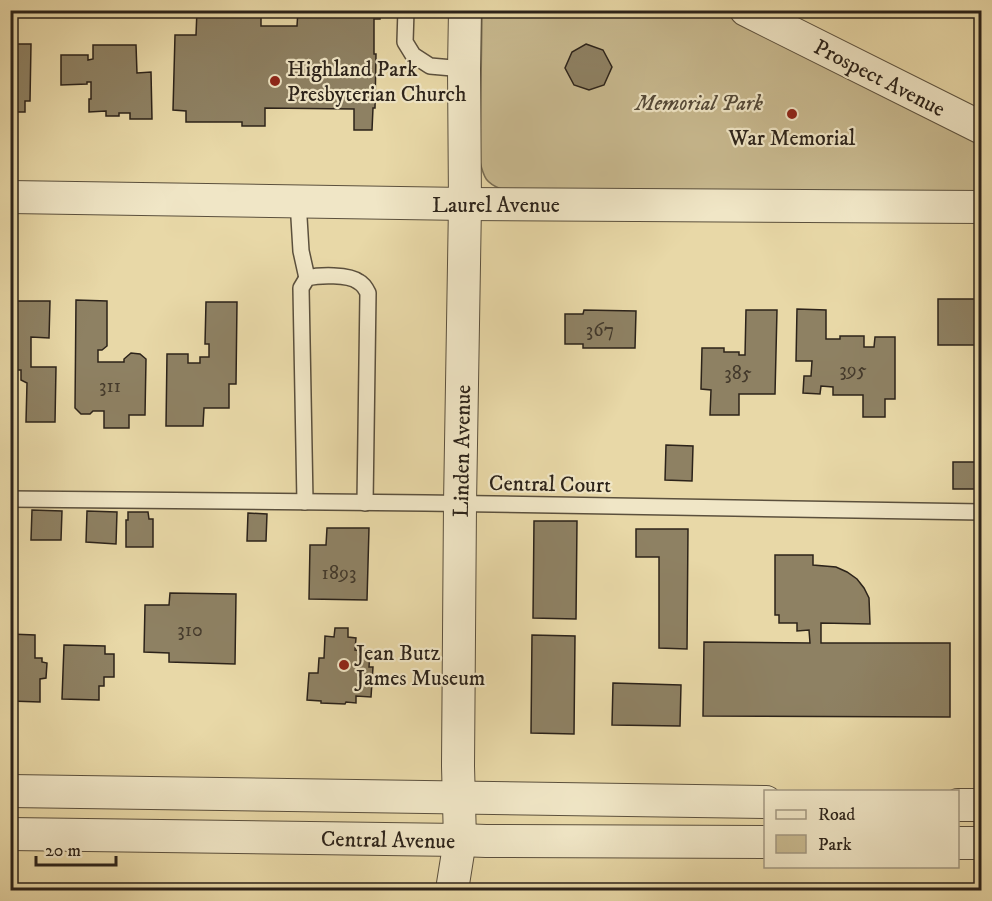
<svg xmlns="http://www.w3.org/2000/svg" width="992" height="901" viewBox="0 0 992 901" font-family="'IM FELL DW Pica',serif">
  <rect width="100%" height="100%" fill="#e8d8a7"/>
  <filter id="stains"><feTurbulence type="fractalNoise" baseFrequency=".00333" numOctaves="4"/><feColorMatrix values="0 0 0 0 .2 0 0 0 0 .09 0 0 0 0 .02 0 0 0 .5 -.17"/></filter>
  <radialGradient id="worn" r=".72"><stop offset=".6" stop-color="#630" stop-opacity="0"/><stop offset="1" stop-color="#630" stop-opacity=".3"/></radialGradient>
  <path fill="#c8b98f" stroke="#7a6e54" stroke-width="1.5" d="M 482,11 L 719,11 L 981,141 L 981,195 L 501,189 C 486,183 484,178 480,162 Z"/>
  <g fill="#8e8163" stroke="#2c231a" stroke-width="1.5">
    <polygon points="197,10 261,10 261,26 297,26 298,10 380,10 380,19 374,19 374,54 376,54 375,108 373,108 372,130 354,130 354,109 265,108 265,126 242,126 242,122 186,122 186,111 173,110 175,35 196,35"/>
    <polygon points="10,44 31,44 30,101 25,101 25,112 10,112"/>
    <polygon points="586,44 603,50 612,67 604,85 589,90 574,85 565,68 572,52"/>
    <polygon points="93,45 136,45 137,73 151,72 152,119 130,119 130,113 119,113 119,116 106,116 106,111 89,112 89,99 91,99 91,82 87,82 87,84 61,85 61,55 88,55 88,60 93,59"/>
    <rect x="938" y="299" width="44" height="46"/>
    <polygon points="76,300 107,301 107,346 102,350 98,350 98,362 124,362 124,359 131,353 140,354 146,359 145,415 129,415 129,428 104,428 104,411 93,411 90,414 81,414 75,408"/>
    <polygon points="10,301 50,301 49,338 31,337 31,367 56,367 55,422 26,422 27,383 21,380 21,370 10,370"/>
    <polygon points="206,302 237,302 236,384 229,384 229,408 204,408 203,426 166,426 167,354 188,354 188,363 200,363 200,357 209,357 209,344 205,344"/>
    <polygon points="797,309 826,310 826,339 840,339 840,336 864,336 864,347 874,347 875,337 895,337 895,399 885,399 885,417 863,417 863,395 833,395 833,387 821,386 820,394 803,393 804,376 811,376 812,361 796,361"/>
    <polygon points="584,310 636,311 635,348 583,348 583,344 565,344 565,314 583,314"/>
    <polygon points="746,310 777,310 775,394 739,394 739,415 710,415 711,390 701,389 702,348 724,348 724,352 739,352 739,355 745,355"/>
    <polygon points="666,445 693,446 692,481 665,480"/>
    <polygon points="953,462 982,462 981,489 953,489"/>
    <polygon points="32,510 62,511 61,540 31,540"/>
    <polygon points="87,511 117,512 116,544 86,542"/>
    <polygon points="128,512 148,512 149,519 153,519 153,547 126,547 126,520 128,520"/>
    <polygon points="248,513 267,514 266,541 247,541"/>
    <polygon points="534,521 577,521 576,619 533,618"/>
    <polygon points="327,528 369,528 367,600 309,599 310,545 326,545"/>
    <polygon points="636,529 688,529 687,649 659,648 659,557 636,557"/>
    <polygon points="775,555 813,555 813,565 836,567 847,572 857,579 864,588 869,598 870,624 821,623 821,643 950,643 950,717 703,716 704,642 810,643 809,630 797,631 797,623 779,623 779,615 775,615"/>
    <polygon points="170,593 236,594 235,664 169,662 169,653 144,652 145,605 169,605"/>
    <polygon points="335,628 348,628 348,637 356,638 355,650 370,652 369,667 373,667 371,697 356,696 356,703 346,702 345,704 321,703 321,701 307,700 309,673 318,673 319,658 324,658 325,636 334,637"/>
    <polygon points="10,634 35,635 35,658 42,658 42,662 47,663 46,678 40,679 40,702 10,701"/>
    <polygon points="532,635 575,636 574,734 531,733"/>
    <polygon points="64,645 105,646 105,654 114,654 114,677 104,677 104,686 99,686 99,700 62,699"/>
    <polygon points="613,683 681,685 680,726 612,725"/>
  </g>
  <g fill="none" stroke-linecap="round" stroke-linejoin="round">
    <defs>
      <g id="service">
        <polyline points="406,10 405,42 413,55 430,66 464,69"/>
        <polyline points="298,201 301,251 307,278"/>
        <polyline points="10,499 425,503 982,512"/>
        <path d="M 305,502 L 301,288 L 307,278 C 319,275 349,274 359,282 C 363,284 366,289 368,293 L 365,503"/>
      </g>
      <g id="minor">
        <polyline points="746,10 982,128"/>
        <polyline points="10,197 465,204 982,207"/>
        <polyline points="10,791 766,802"/>
        <polyline points="958,805 982,805"/>
        <polyline points="10,834 460,840 486,841 766,842"/>
        <polyline points="958,843 982,843"/>
        <polyline points="452,890 460,840 458,766 460,504 465,204 464,69 465,10"/>
      </g>
    </defs>
    <use href="#service" stroke="#5b503d" stroke-width="18"/>
    <use href="#minor" stroke="#5b503d" stroke-width="34"/>
    <use href="#service" stroke="#f0e6c6" stroke-width="15"/>
    <use href="#minor" stroke="#f0e6c6" stroke-width="32"/>
  </g>
  <g fill="#8f2418" stroke="#f0e6c6" stroke-width="2">
    <circle cx="275" cy="81" r="6"/>
    <circle cx="792" cy="114" r="6"/>
    <circle cx="344" cy="665" r="6"/>
  </g>
  <g text-anchor="middle" stroke-width="4.5" stroke-linejoin="round" paint-order="stroke">
    <g font-size="20" fill="#443a2c">
      <text x="600" y="336">367</text>
      <text x="853" y="376">395</text>
      <text x="738" y="379">385</text>
      <text x="110" y="392">311</text>
      <text x="339" y="579">1893</text>
      <text x="190" y="636">310</text>
    </g>
    <g font-size="22" fill="#2c231a" stroke="#f0e6c6" text-anchor="start">
      <text x="287" y="76">Highland Park<tspan x="287" dy="25">Presbyterian Church</tspan></text>
      <text x="792" y="145" text-anchor="middle">War Memorial</text>
      <text x="356" y="660">Jean Butz<tspan x="356" dy="25">James Museum</tspan></text>
    </g>
    <g font-size="22" fill="#2c231a" stroke="#f0e6c6">
      <text transform="translate(880 77) rotate(27)" y="8">Prospect Avenue</text>
      <text x="496" y="212">Laurel Avenue</text>
      <text transform="translate(461 451) rotate(-89)" y="8">Linden Avenue</text>
      <text transform="translate(550 483) rotate(1)" y="8">Central Court</text>
      <text transform="translate(388 839) rotate(1)" y="8">Central Avenue</text>
    </g>
    <g font-size="22" font-style="italic" fill="#534837" stroke="#f0e6c6">
      <text x="699" y="110">Memorial Park</text>
    </g>
  </g>
  <rect width="992" height="901" fill="none" stroke="#e8d8a7" stroke-width="36"/>
  <rect x="12" y="12" width="968" height="877" fill="none" stroke="#2c231a" stroke-width="3"/>
  <rect x="18" y="18" width="956" height="865" fill="none" stroke="#2c231a" stroke-width="1.5"/>
  <rect x="764" y="790" width="195" height="78" fill="#f0e6c6" stroke="#a29881" stroke-width="1.5"/>
  <rect x="776" y="810" width="30" height="9" fill="#f0e6c6" stroke="#a29881" stroke-width="1.5"/>
  <text x="818" y="820" font-size="18" fill="#2c231a">Road</text>
  <rect x="776" y="835" width="30" height="18" fill="#c8b98f" stroke="#a29881" stroke-width="1.5"/>
  <text x="818" y="850" font-size="18" fill="#2c231a">Park</text>
  <path d="M36 856v9h80v-9" fill="none" stroke="#2c231a" stroke-width="3"/>
  <text x="45" y="856" font-size="18" fill="#2c231a" stroke="#f0e6c6" stroke-width="4.5" paint-order="stroke">20 m</text>
  <rect width="100%" height="100%" filter="url(#stains)"/>
  <rect width="100%" height="100%" fill="url(#worn)"/>
</svg>
